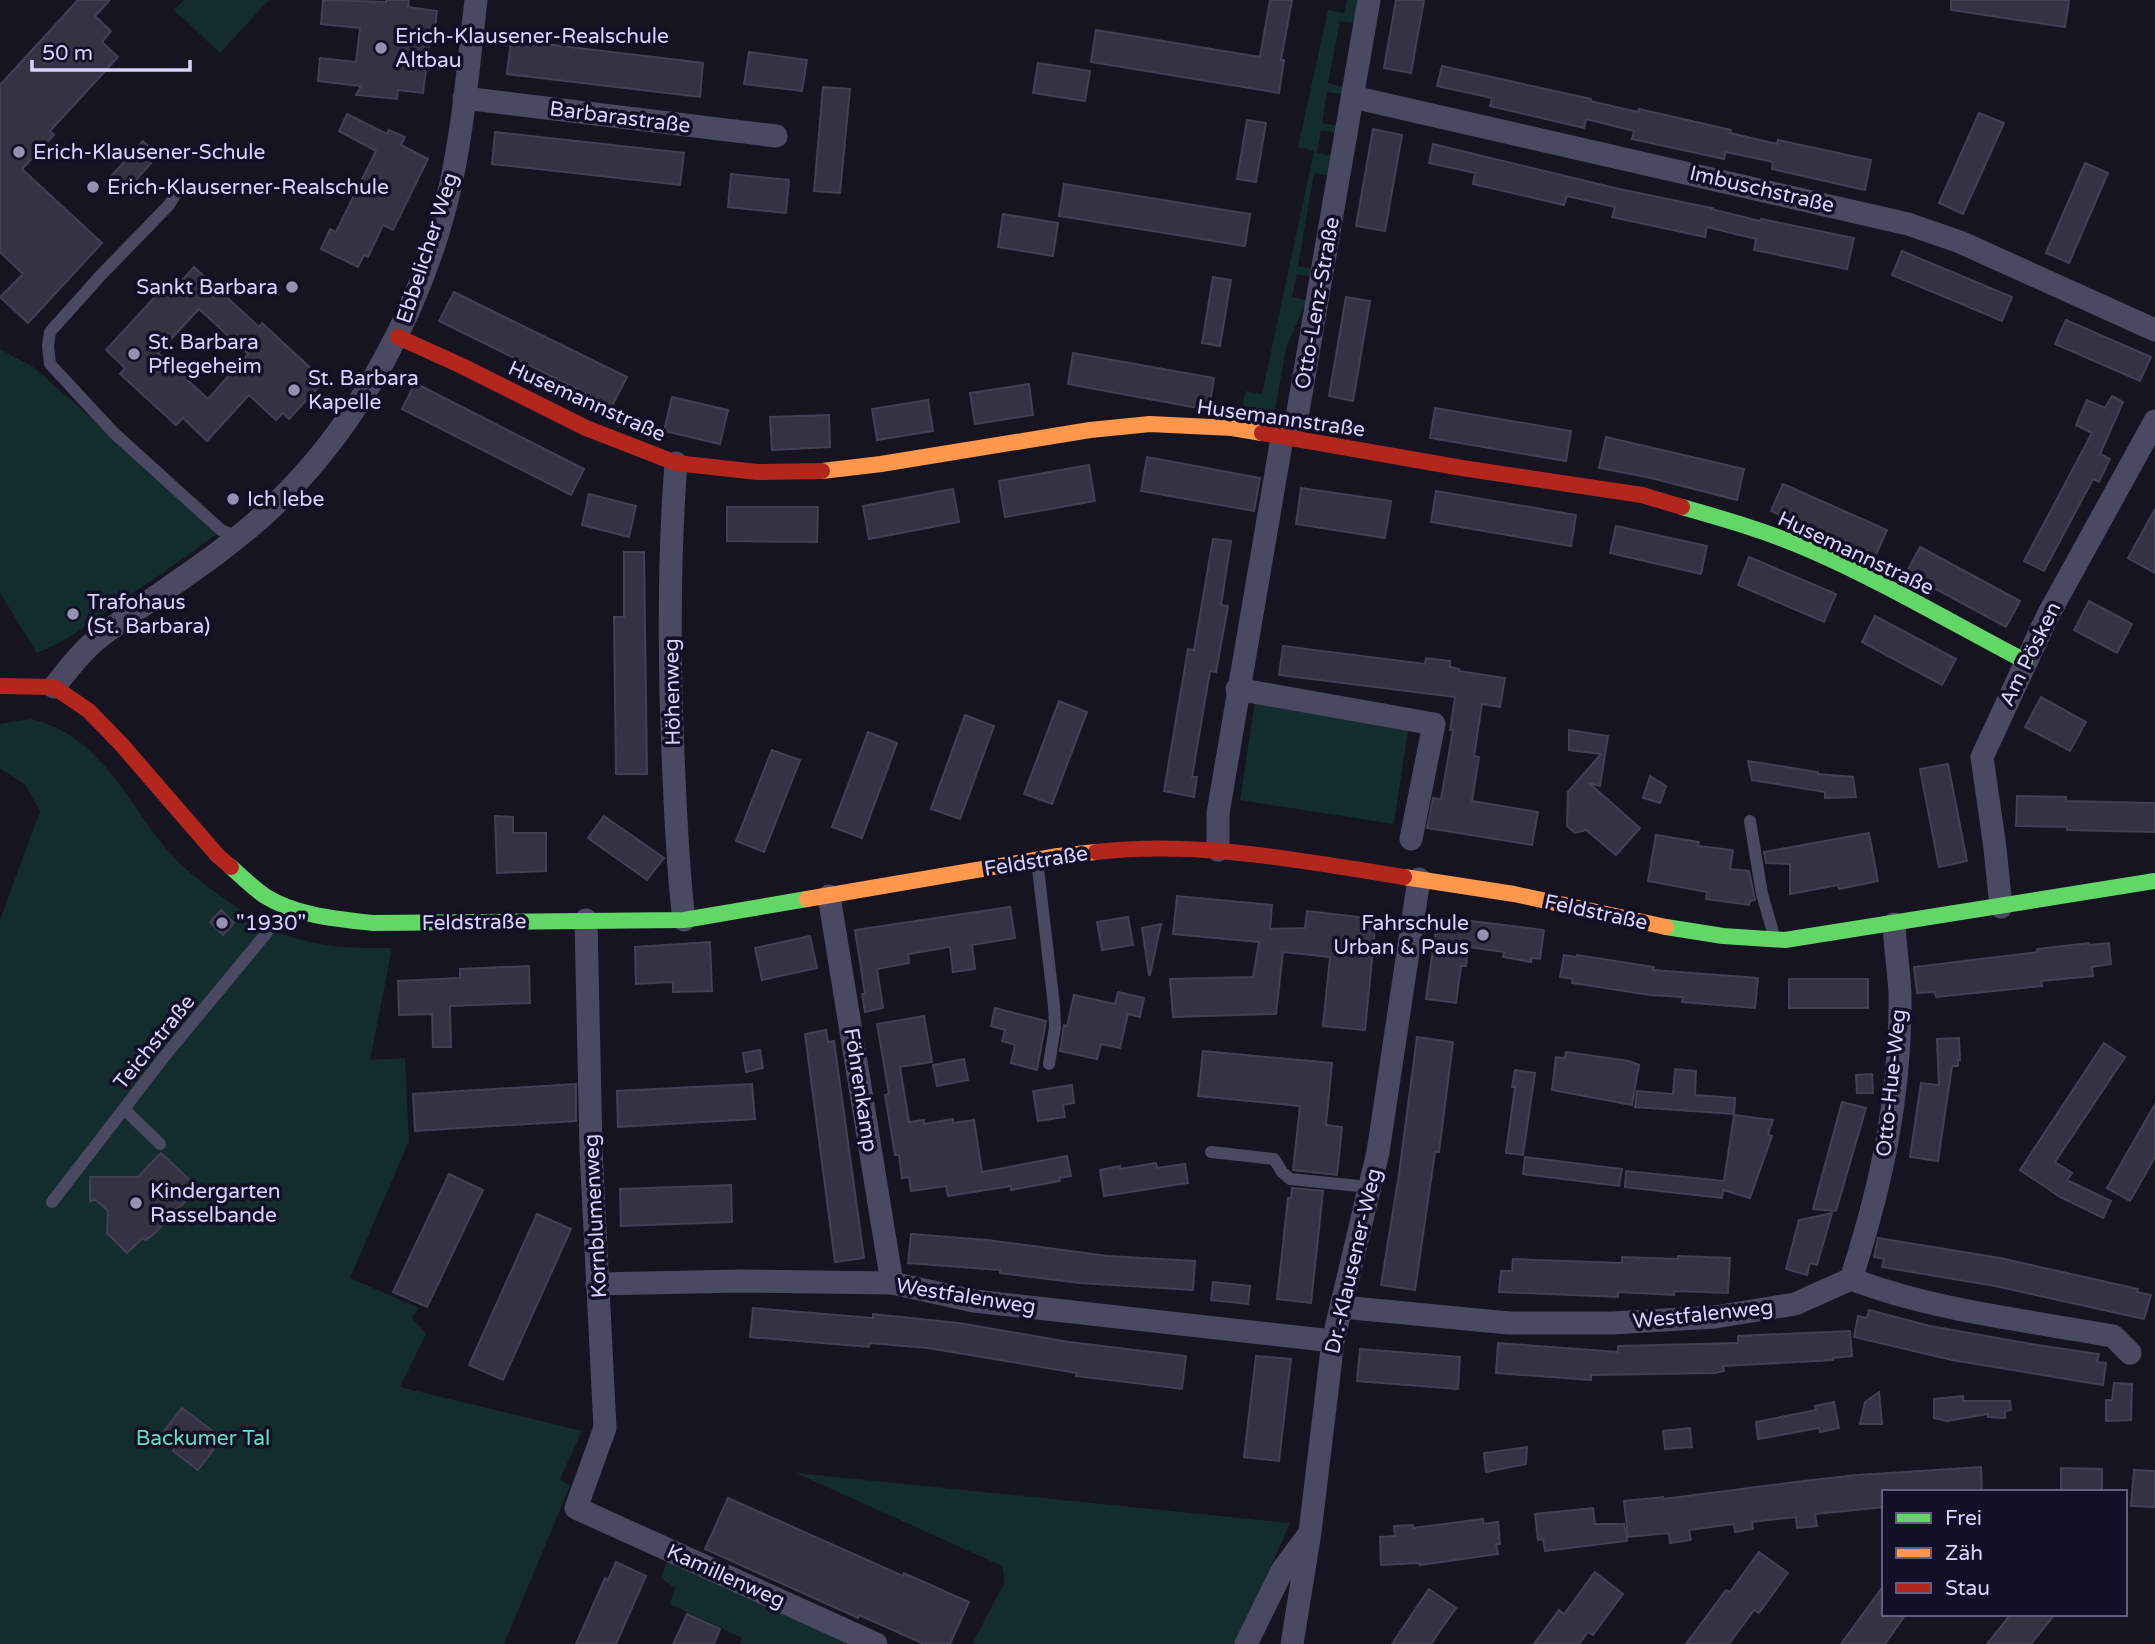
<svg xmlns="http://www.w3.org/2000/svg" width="2155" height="1644" viewBox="0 0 2155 1644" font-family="'Varela Round',sans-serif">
  <rect width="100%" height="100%" fill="#161421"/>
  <g fill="#132c2d">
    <polygon points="184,0 269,0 220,53 174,10"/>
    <polygon points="1347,0 1360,0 1356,23 1340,21 1328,83 1345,87 1343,94 1327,92 1322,123 1338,126 1337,133 1321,130 1317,153 1333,156 1330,176 1314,173 1298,266 1314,269 1311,277 1297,274 1292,297 1307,300 1286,348 1273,421 1249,414 1243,404 1246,391 1262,394 1314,151 1298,147 1328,10 1344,13"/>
    <path d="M 0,349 L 33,367 L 221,530 C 187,557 151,581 115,605 C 90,623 66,642 37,653 L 0,593 Z"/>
    <polygon points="1255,701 1409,724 1394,824 1240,800"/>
    <path d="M 31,719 C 93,733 122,789 156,836 C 175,862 197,879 222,897 C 234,905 245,914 258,922 C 297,946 347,949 392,948 L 370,1060 L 405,1058 L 409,1141 L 350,1278 L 419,1308 L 412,1318 L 426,1334 L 400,1387 L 582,1431 L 560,1479 L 570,1486 L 504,1644 L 0,1644 L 0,920 L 40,811 L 25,784 L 0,769 L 0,724 Z"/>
    <polygon points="796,1473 1290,1523 1237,1644 972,1644 1005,1582 1002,1566"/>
    <polygon points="668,1560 855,1644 740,1644 742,1638 670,1604 675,1588 661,1578"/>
  </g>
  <g fill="#343243" stroke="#433f54" stroke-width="2" fill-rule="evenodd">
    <polygon points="78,0 110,0 95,16 111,31 102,42 118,57 50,131 54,135 22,169 102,243 28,323 0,297 23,274 0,252 0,85"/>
    <polygon points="323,0 386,2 386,0 409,0 408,7 437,11 434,38 430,38 423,93 398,90 397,99 356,95 361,86 318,81 320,58 356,62 360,28 321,24"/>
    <polygon points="1270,0 1292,0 1281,60 1284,60 1279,93 1091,62 1096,30 1260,57"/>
    <polygon points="1396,0 1424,0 1411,73 1384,68"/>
    <polygon points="1951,0 2069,0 2065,27 1951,10"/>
    <polygon points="511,40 703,63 700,97 507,74"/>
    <polygon points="749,52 807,60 802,91 744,84"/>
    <polygon points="1038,63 1090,71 1085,101 1033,93"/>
    <polygon points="1442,66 1591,99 1590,101 1638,112 1639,109 1731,130 1730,133 1777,144 1778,140 1871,160 1865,190 1772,169 1773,162 1726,152 1724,159 1632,139 1634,131 1586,119 1584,128 1490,106 1492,98 1437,86"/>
    <polygon points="823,87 850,89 840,193 814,191"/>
    <polygon points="1979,113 2004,123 1963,214 1939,203"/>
    <polygon points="347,114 387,134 389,130 405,137 401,145 428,159 393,230 383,225 368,257 364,255 358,267 321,249 330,229 336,232 376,151 339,131"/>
    <polygon points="1247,120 1266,123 1256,182 1237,179"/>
    <polygon points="1373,129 1402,135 1385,231 1356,226"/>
    <polygon points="495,132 684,153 680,185 492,164"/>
    <polygon points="143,141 158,155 122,196 106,182"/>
    <polygon points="1433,144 1619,189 1712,208 1711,209 1760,221 1761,219 1854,238 1847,269 1754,250 1756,239 1707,227 1705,237 1612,217 1615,207 1567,196 1564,205 1473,184 1475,173 1429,163"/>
    <polygon points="2085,163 2108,173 2069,263 2046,253"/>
    <polygon points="731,174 789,180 786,213 728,207"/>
    <polygon points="1064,184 1250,214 1245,246 1059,216"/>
    <polygon points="1003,214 1058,223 1053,256 998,247"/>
    <polygon points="1902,251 2012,297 2002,321 1892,275"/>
    <path d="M 194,267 L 259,327 L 262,323 L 318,375 L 316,378 L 322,383 L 289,419 L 283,413 L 276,420 L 249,395 L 207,441 L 183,418 L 176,425 L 120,374 L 125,368 L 106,350 L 165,286 L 172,292 ZM 199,309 L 248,354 L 208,399 L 158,353 Z"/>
    <polygon points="1213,277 1231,280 1220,346 1202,343"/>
    <polygon points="454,292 627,377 612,406 439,321"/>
    <polygon points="1346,297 1370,301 1353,401 1329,396"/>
    <polygon points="2066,320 2151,357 2140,381 2055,344"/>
    <polygon points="1073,353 1214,378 1209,408 1192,407 1068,384"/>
    <polygon points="415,383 584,469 571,495 402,409"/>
    <polygon points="1029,384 1033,415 975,424 970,393"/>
    <polygon points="2112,396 2123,402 2100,454 2110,459 2099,482 2093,479 2044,571 2024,561 2092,433 2076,425 2087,400 2105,408"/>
    <polygon points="672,397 728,410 720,444 664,431"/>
    <polygon points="928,400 933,431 877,440 872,409"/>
    <polygon points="1435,408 1571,431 1566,461 1430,438"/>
    <polygon points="829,415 830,447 772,450 770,417"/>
    <polygon points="1606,437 1744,469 1737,500 1647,477 1599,468"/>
    <polygon points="1147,457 1260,478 1254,511 1141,491"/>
    <polygon points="1089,465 1095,501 1005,517 999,481"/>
    <polygon points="1783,484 1887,530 1875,557 1771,511"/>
    <polygon points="1301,488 1391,501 1385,538 1296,524"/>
    <polygon points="953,489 959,522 869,539 863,506"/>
    <polygon points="1436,491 1576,515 1571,546 1431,522"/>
    <polygon points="589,494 636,506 629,537 582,525"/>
    <polygon points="727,507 818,507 817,542 727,541"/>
    <polygon points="2155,509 2155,573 2128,558"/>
    <polygon points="1616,526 1707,546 1701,574 1610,553"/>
    <polygon points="1213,539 1231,541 1221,605 1228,606 1216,672 1210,671 1192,777 1197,777 1194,797 1164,791 1188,649 1194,650"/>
    <polygon points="1920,547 2020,601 2006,627 1906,573"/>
    <polygon points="624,552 644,552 647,774 616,774 614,617 624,617"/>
    <polygon points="1749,557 1836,594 1824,622 1738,585"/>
    <polygon points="2089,601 2132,624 2117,653 2074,630"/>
    <polygon points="1875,616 1956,659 1942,685 1862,642"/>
    <polygon points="1283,646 1425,664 1426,658 1450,661 1450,667 1459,669 1459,671 1505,678 1500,707 1482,704 1474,756 1479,757 1472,801 1538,812 1532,845 1427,828 1433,798 1441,799 1453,730 1450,730 1455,697 1279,675"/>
    <polygon points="2041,697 2086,722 2070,751 2025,727"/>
    <polygon points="1059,701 1087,712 1052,804 1024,794"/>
    <polygon points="965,715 994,726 960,819 931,809"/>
    <polygon points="1569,730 1608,736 1600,786 1589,783 1640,828 1616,855 1586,830 1575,833 1567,826 1568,792 1601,754 1569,750"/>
    <polygon points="868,732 897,743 862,838 832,827"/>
    <polygon points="772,750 800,760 764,852 736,841"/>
    <polygon points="1748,761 1818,772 1818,774 1853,777 1856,797 1825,798 1825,792 1752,780"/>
    <polygon points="1948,764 1967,861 1939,867 1920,769"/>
    <polygon points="1650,776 1666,786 1660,803 1643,798"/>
    <polygon points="2017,796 2066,797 2066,801 2155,803 2155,832 2067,830 2067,827 2016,826"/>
    <polygon points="495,816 513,817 513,833 546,833 546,871 497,873"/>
    <polygon points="604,816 664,858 647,880 588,838"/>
    <polygon points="1869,833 1878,881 1839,889 1838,885 1790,894 1790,864 1766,863 1764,852"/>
    <polygon points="1656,835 1699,842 1698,846 1733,850 1730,869 1749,871 1755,900 1750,901 1749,905 1706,899 1707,892 1648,881"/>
    <polygon points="1177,896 1272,905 1270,929 1305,928 1307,911 1376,919 1365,1030 1323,1026 1330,957 1283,952 1276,1014 1173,1017 1170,979 1253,977 1259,942 1173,934"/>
    <polygon points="1010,907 1015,938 972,945 975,969 953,972 950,947 908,954 909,963 877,969 883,1008 865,1012 862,994 865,994 855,930"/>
    <polygon points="221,910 234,923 223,935 210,922"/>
    <polygon points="1128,917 1133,945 1102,950 1097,922"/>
    <polygon points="1455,919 1544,930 1540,959 1531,958 1531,962 1503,957 1504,952 1468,947 1466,966 1461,966 1456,1003 1426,999 1435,935 1439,931 1454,929"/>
    <polygon points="1161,924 1150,975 1149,975 1142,928"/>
    <polygon points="810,936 817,968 762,980 755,948"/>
    <polygon points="710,942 712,991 673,992 673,982 636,984 635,947"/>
    <polygon points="2089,943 2089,945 2109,943 2111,964 2092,967 2093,976 2041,981 2042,986 1985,992 1936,997 1935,992 1917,993 1914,967 2038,952 2037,949"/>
    <polygon points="1564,955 1576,957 1577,955 1654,967 1653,970 1758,978 1755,1008 1682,1002 1683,997 1650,995 1572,983 1573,979 1560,977"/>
    <polygon points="529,966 530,1003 450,1006 451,1047 433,1047 432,1014 399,1015 398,981 460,978 460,969"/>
    <rect x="1789" y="979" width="79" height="29"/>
    <polygon points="1118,992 1144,998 1140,1017 1128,1014 1120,1048 1101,1044 1097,1059 1060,1051 1064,1025 1067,1026 1074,995 1115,1004"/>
    <polygon points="995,1008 1046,1021 1037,1070 1011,1063 1015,1045 1002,1041 1005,1030 991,1026"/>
    <polygon points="924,1016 932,1062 900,1067 909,1122 924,1120 924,1124 953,1119 953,1123 974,1120 982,1172 1067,1156 1071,1176 1059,1178 1060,1181 1011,1190 1011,1186 948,1196 946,1186 911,1191 909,1177 902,1178 899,1155 895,1155 885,1095 889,1094 877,1024"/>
    <polygon points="826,1030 828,1042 834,1041 864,1258 835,1262 805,1034"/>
    <polygon points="1417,1037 1453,1042 1439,1152 1435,1152 1415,1290 1381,1285 1399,1174"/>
    <polygon points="1959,1038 1960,1060 1958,1060 1958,1066 1952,1066 1938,1161 1910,1157 1921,1083 1939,1085 1937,1039"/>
    <polygon points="2104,1043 2125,1057 2055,1162 2072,1173 2067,1180 2111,1201 2103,1218 2060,1197 2020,1170"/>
    <polygon points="760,1050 763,1068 746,1072 743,1053"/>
    <polygon points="1203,1051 1332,1063 1326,1125 1342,1127 1337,1175 1293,1170 1300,1106 1198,1096"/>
    <polygon points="1566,1052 1629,1061 1639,1065 1632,1105 1552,1090 1556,1057 1565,1058"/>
    <polygon points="964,1059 968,1080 937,1086 933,1065"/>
    <polygon points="1675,1069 1696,1071 1695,1095 1735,1098 1734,1114 1635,1107 1637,1091 1673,1094"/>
    <polygon points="1515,1070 1535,1073 1523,1155 1506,1153 1515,1087 1512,1087"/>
    <polygon points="1872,1074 1873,1093 1857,1093 1856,1075"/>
    <polygon points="576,1084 576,1121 415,1131 413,1094"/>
    <polygon points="752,1084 755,1119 618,1127 617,1091"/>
    <polygon points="1072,1085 1074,1103 1063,1105 1065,1117 1038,1121 1033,1091"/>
    <polygon points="1842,1102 1866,1108 1836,1211 1813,1209"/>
    <polygon points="2155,1104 2155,1157 2130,1201 2107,1188"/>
    <polygon points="1734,1115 1773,1120 1768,1134 1772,1136 1750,1198 1723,1190 1722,1198 1625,1187 1626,1171 1724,1181"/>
    <polygon points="161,1153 198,1188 155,1233 146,1240 143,1238 127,1253 107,1233 108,1211 96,1200 90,1201 90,1177 138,1177"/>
    <polygon points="1525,1157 1622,1169 1619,1186 1523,1174"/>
    <polygon points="1156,1163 1157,1168 1185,1164 1188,1183 1104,1196 1100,1170 1120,1166 1120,1169"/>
    <polygon points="449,1174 483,1190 427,1307 393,1292"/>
    <polygon points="731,1185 732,1222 621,1226 620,1189"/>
    <polygon points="1292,1188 1323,1191 1311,1303 1277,1299 1288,1198 1291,1198"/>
    <polygon points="1832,1213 1817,1265 1810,1263 1807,1275 1786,1269 1799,1220"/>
    <polygon points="537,1214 571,1229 503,1380 469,1365"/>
    <polygon points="911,1234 987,1240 1108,1256 1195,1261 1193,1290 1080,1283 1000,1273 1000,1270 908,1263"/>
    <polygon points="1878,1238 2000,1258 2138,1289 2137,1292 2151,1295 2144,1319 1995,1286 1882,1267 1884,1259 1874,1257"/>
    <polygon points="1678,1256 1730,1258 1728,1293 1674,1291 1674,1295 1618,1292 1618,1297 1499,1292 1501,1271 1512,1271 1513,1259 1622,1263 1622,1257 1678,1259"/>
    <polygon points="1213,1282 1250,1286 1248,1304 1211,1300"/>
    <polygon points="753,1308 873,1318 873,1314 959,1323 1069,1342 1186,1356 1182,1389 1076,1376 1077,1373 928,1348 870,1343 869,1347 750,1337"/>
    <polygon points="1869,1310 1930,1326 2037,1345 2099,1354 2097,1362 2106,1363 2103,1385 1952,1360 1854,1337 1858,1316 1867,1318"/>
    <polygon points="1850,1331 1852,1356 1833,1358 1833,1360 1723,1366 1724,1371 1715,1373 1591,1375 1591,1380 1496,1373 1498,1343 1618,1352 1618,1346 1738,1343 1738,1336"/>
    <polygon points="1360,1349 1460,1357 1458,1389 1357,1381"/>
    <polygon points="1256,1356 1291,1359 1279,1461 1244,1457"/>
    <polygon points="2114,1383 2132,1384 2131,1420 2106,1421 2106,1400 2112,1400"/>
    <polygon points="1879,1392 1882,1424 1860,1424 1865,1402"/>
    <polygon points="1963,1396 1963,1401 2010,1401 2011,1410 2005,1411 2005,1418 1988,1417 1988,1414 1947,1421 1934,1418 1934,1399"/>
    <polygon points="1834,1402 1839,1428 1820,1432 1819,1428 1758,1439 1756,1422 1816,1410 1815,1406"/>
    <polygon points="182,1408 222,1438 198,1470 173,1451 177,1445 162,1434"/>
    <polygon points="1690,1428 1692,1447 1665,1449 1663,1431"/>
    <polygon points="1527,1447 1526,1464 1486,1472 1484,1453"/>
    <polygon points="1981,1467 1982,1492 1884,1492 1884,1507 1815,1514 1817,1526 1797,1528 1796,1517 1752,1522 1753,1529 1735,1532 1734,1524 1689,1530 1691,1540 1670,1543 1669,1533 1628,1537 1624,1501 1663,1497 1663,1499 1804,1481 1848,1476 1848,1478 1848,1476 1858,1475"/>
    <polygon points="2061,1468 2102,1469 2102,1492 2061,1492"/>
    <polygon points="2134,1470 2155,1471 2155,1507 2131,1506"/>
    <polygon points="728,1498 903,1576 904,1573 969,1602 950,1644 924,1644 859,1615 858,1618 705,1549"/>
    <polygon points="1593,1508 1595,1524 1624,1524 1627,1541 1545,1551 1543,1539 1538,1540 1535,1514"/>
    <polygon points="1483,1519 1483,1524 1498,1522 1500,1544 1496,1544 1498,1554 1420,1565 1420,1563 1381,1565 1380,1537 1395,1536 1394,1526 1413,1525 1413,1528"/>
    <polygon points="1759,1552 1788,1573 1759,1613 1754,1610 1729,1644 1686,1644 1726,1590 1730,1592"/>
    <polygon points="616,1562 646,1576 616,1644 576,1644 605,1578 608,1580"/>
    <polygon points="1595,1572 1623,1594 1593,1635 1588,1632 1579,1644 1534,1644 1559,1610 1564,1614"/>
    <polygon points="1884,1585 1884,1614 1906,1614 1885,1644 1841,1644"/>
    <polygon points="1429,1589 1456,1608 1431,1644 1392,1644"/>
    <polygon points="687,1614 720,1629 714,1644 673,1644"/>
    <polygon points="2011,1614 2055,1614 2031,1644 1987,1644"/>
  </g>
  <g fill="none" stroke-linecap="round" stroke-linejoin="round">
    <g stroke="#4a4962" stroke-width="12">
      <polyline points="182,183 169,205 101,275 50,332 48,346 50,364 114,433 221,530 238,537"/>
      <polyline points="1750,821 1762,894 1774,936"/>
      <polyline points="1037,860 1054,1006 1055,1027 1049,1064"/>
      <polyline points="124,1109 160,1144"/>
      <polyline points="1211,1152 1274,1159 1282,1172 1290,1179 1369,1187"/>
      <polyline points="52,1202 164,1057 288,907"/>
    </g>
    <g stroke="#4a4962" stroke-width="23">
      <polyline points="1353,97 1908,224 1960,242 2155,330"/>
      <polyline points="464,98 776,136"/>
      <path d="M 676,463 C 668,567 669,672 674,777 C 676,824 678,872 684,920"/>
      <path d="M 54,687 C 67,671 80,653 96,640 C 152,596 214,561 266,513 C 360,427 425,302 452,179 C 464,120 469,60 476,0"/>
      <polyline points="1237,689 1434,724 1411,839"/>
      <polyline points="1218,850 1218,813 1282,438 1297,417 1369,0"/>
      <polyline points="829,896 892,1283"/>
      <polyline points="2001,907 1995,848 1982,757 2048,615 2155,421"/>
      <polyline points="586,920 591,1150 605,1428 576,1508 876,1644"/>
      <path d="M 1851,1279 C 1882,1184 1901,1094 1900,994 C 1899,971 1895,947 1894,924"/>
      <polyline points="597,1284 741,1281 892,1283 974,1301 1333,1341"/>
      <path d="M 1342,1307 L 1509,1323 L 1612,1323 L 1715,1317 L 1795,1304 L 1851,1279 C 1935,1311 2025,1320 2113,1336 L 2130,1353"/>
      <polyline points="1246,1644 1283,1569 1306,1538"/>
      <polyline points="1292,1644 1310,1532 1333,1341 1378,1152 1419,879"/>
    </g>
    <g stroke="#63d668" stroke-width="16">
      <path d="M 1682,507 C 1724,519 1766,531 1805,548 C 1880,580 1952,623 2025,661"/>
      <path d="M 231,867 C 242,877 253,888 265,896 C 297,916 337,919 373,923 L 684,920 L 807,899"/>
      <polyline points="1666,927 1723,936 1785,940 2155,881"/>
    </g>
    <g stroke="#ff974d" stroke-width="16">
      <polyline points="822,471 881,464 1090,430 1150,424 1232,428 1262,433"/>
      <polyline points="1404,877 1514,894 1666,927"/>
      <polyline points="807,899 1058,856 1096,852"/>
    </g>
    <g stroke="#b3261e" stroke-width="16">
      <polyline points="398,337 462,366 586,428 676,463 757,472 822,471"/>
      <polyline points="1262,433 1462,468 1642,495 1682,507"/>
      <polyline points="0,686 54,687 89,711 121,744 218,856 231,867"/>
      <path d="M 1096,852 C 1199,840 1302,861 1404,877"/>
    </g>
  </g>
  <g fill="#9591b1" stroke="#130f26" stroke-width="2.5">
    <circle cx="381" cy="48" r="7"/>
    <circle cx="19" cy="152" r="7"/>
    <circle cx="93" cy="187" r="7"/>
    <circle cx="292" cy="287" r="7"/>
    <circle cx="134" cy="354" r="7"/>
    <circle cx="294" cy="390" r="7"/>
    <circle cx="233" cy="499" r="7"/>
    <circle cx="73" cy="614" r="7"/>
    <circle cx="222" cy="923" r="7"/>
    <circle cx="1483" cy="935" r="7"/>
    <circle cx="136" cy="1203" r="7"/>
  </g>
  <g text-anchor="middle" stroke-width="7" stroke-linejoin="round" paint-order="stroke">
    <g font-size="21" fill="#d9d4ff" stroke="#130f26" text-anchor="start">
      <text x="395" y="43">Erich-Klausener-Realschule<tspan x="395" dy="24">Altbau</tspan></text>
      <text x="33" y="159">Erich-Klausener-Schule</text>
      <text x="107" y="194">Erich-Klauserner-Realschule</text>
      <text x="278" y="294" text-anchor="end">Sankt Barbara</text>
      <text x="148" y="349">St. Barbara<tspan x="148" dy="24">Pflegeheim</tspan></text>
      <text x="308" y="385">St. Barbara<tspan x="308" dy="24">Kapelle</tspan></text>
      <text x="247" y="506">Ich lebe</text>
      <text x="87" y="609">Trafohaus<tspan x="87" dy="24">(St. Barbara)</tspan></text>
      <text x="236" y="930">"1930"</text>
      <text x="1469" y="930" text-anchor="end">Fahrschule<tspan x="1469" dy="24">Urban &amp; Paus</tspan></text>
      <text x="150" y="1198">Kindergarten<tspan x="150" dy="24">Rasselbande</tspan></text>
    </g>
    <g font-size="21" fill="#d9d4ff" stroke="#130f26">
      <text transform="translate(620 117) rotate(7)" y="7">Barbarastraße</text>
      <text transform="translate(1762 189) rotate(13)" y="7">Imbuschstraße</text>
      <text transform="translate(427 248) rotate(-72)" y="7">Ebbelicher Weg</text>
      <text transform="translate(1317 303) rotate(-80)" y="7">Otto-Lenz-Straße</text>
      <text transform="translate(587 401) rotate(24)" y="7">Husemannstraße</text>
      <text transform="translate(1281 418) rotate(8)" y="7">Husemannstraße</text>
      <text transform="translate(1856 553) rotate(25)" y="7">Husemannstraße</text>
      <text transform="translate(2030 654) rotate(-64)" y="7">Am Pösken</text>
      <text transform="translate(672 692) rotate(-91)" y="7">Höhenweg</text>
      <text transform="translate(1036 861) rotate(-9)" y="7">Feldstraße</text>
      <text transform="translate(1596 912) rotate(12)" y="7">Feldstraße</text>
      <text transform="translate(474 922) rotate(-1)" y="7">Feldstraße</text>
      <text transform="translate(154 1042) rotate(-51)" y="7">Teichstraße</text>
      <text transform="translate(1891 1083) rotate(-84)" y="7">Otto-Hue-Weg</text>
      <text transform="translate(861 1090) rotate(81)" y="7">Föhrenkamp</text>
      <text transform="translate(595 1216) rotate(-93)" y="7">Kornblumenweg</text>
      <text transform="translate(1353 1261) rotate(-77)" y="7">Dr.-Klausener-Weg</text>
      <text transform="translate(966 1296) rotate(9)" y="7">Westfalenweg</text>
      <text transform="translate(1703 1314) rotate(-6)" y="7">Westfalenweg</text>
      <text transform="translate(726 1576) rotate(24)" y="7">Kamillenweg</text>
    </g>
    <g font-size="21" fill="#5fe0c0" stroke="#130f26">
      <text x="203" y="1445">Backumer Tal</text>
    </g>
  </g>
  <rect x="1882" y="1490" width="245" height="126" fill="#130f26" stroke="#625e7d" stroke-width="2"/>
  <rect x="1896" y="1513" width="35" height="10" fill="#63d668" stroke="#625e7d" stroke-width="2"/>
  <text x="1945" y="1525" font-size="21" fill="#d9d4ff">Frei</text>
  <rect x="1896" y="1548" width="35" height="10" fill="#ff974d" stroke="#625e7d" stroke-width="2"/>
  <text x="1945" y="1560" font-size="21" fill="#d9d4ff">Zäh</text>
  <rect x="1896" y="1583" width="35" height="10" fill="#b3261e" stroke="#625e7d" stroke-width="2"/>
  <text x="1945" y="1595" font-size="21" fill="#d9d4ff">Stau</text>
  <path d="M32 60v10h158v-10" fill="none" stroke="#d9d4ff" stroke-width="3.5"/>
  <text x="42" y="60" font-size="21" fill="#d9d4ff" stroke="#130f26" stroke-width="5" paint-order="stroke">50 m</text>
</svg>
